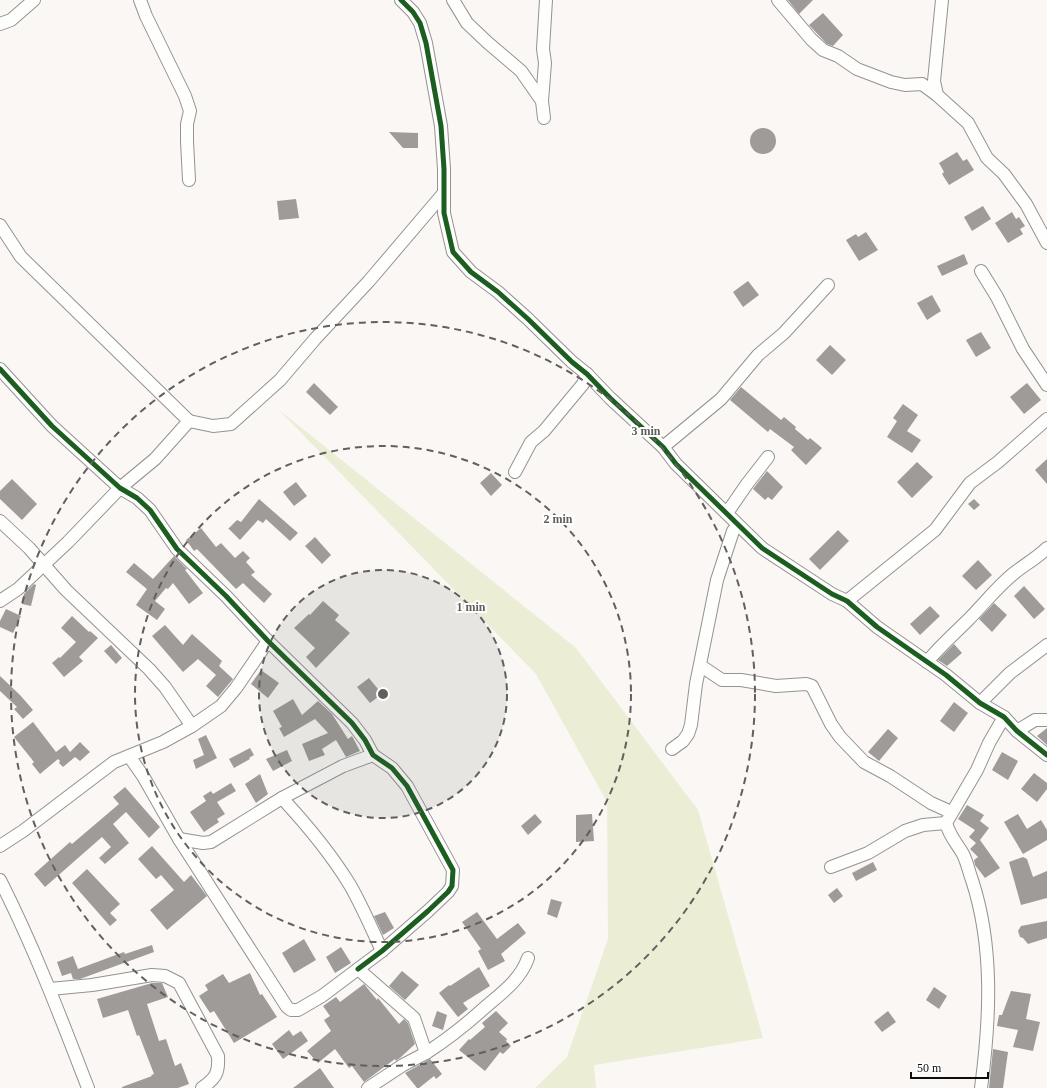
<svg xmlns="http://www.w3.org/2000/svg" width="1047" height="1088" viewBox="0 0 1047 1088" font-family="'Times New Roman',serif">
  <rect width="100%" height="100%" fill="#faf7f4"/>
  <polygon fill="#ebeed5" points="278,409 576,648 698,810 763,1038 594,1065 596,1088 535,1088 567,1057 608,939 607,802 536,674"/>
  <g fill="#9e9b99">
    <polygon points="788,0 813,0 799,14"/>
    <polygon points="823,13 843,35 833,46 827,44 809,25"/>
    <circle cx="763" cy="141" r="13"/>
    <polygon points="389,132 418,133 418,148 403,148"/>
    <polygon points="957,152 963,161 967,159 974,170 949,185 942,174 944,172 939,163"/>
    <polygon points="296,199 299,218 279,220 277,201"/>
    <polygon points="983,206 991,219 972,231 964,217"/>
    <polygon points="1012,212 1016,219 1019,217 1025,226 1020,229 1023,234 1008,243 995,223"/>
    <polygon points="866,232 878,250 859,261 846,240 856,234 858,237"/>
    <polygon points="964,254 968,264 942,276 937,266"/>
    <polygon points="748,281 759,295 743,307 733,292"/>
    <polygon points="932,295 941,311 927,320 917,303"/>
    <polygon points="981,332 991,348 976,357 966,340"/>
    <polygon points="830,345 846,360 832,375 816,360"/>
    <polygon points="314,383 338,407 330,415 306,392"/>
    <polygon points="1027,383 1041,400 1024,414 1010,397"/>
    <polygon points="741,387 781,420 784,417 796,427 795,429 808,440 810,438 822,448 806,465 791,450 794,447 770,429 768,432 730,400"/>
    <polygon points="903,404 918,415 907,431 921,440 912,453 887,437 897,421 893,418"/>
    <polygon points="1047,459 1047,484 1035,470"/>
    <polygon points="917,462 933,477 912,498 897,482"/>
    <polygon points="767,471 783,487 772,500 768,497 765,500 753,489"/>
    <polygon points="491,473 502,485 491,496 480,483"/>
    <polygon points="12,479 37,504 22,520 0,499 0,491"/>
    <polygon points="296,482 307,496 294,506 283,492"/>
    <polygon points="259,499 298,533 290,541 266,519 263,523 258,520 240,540 228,528 229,528 237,520 241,522"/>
    <polygon points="974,499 980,505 974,510 968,504"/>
    <polygon points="201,528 216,547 221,543 235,558 243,551 250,558 246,562 255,572 251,575 272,594 264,603 243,583 236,589 197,549 194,551 186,540"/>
    <polygon points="838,530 849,541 820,570 809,559"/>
    <polygon points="315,537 331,555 322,564 305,546"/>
    <polygon points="174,556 187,569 185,570 203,593 189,604 173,583 168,589 166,588 155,601 165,609 157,620 136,605 147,589 126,572 134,563 153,579"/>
    <polygon points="978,560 992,575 976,590 962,576"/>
    <polygon points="34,584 36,585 31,606 22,604 24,594"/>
    <polygon points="1024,586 1045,609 1034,619 1014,596"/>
    <polygon points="323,601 339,615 335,620 350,633 316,668 306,657 315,648 294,628 309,614 310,615"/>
    <polygon points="994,603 1007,615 992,632 979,619"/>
    <polygon points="930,606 940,616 920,635 910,624"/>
    <polygon points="6,609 21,616 13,633 0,627 0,621"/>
    <polygon points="72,616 89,632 90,631 98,638 79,657 83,661 64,677 52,663 59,657 60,658 76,642 61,628"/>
    <polygon points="165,625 183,645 192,634 222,661 219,666 233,679 218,697 206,686 216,675 198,659 183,672 152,636"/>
    <polygon points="954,644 962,653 947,666 938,660"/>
    <polygon points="111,645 122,658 116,664 104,651"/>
    <polygon points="261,670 279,683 268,698 251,684"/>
    <polygon points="0,676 20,695 33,710 23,719 14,709 17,707 0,691"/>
    <polygon points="369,678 382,694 370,703 357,687"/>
    <polygon points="293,699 302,715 318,701 332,714 348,739 352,736 360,751 346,757 336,740 322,749 325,755 309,761 302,744 328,733 315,719 284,737 279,728 282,727 273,711"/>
    <polygon points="954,702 968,713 954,732 940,721"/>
    <polygon points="33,722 56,752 65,745 70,752 80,742 90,752 80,761 75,757 63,767 59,763 60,761 58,759 40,774 32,764 34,762 14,737"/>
    <polygon points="1047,728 1047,745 1037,736"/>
    <polygon points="888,729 898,738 879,761 868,752"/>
    <polygon points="206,735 217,758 196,769 193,760 204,755 198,739"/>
    <polygon points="250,748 254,755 249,758 250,759 234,768 229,759"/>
    <polygon points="287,750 292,761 273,771 266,759"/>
    <polygon points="1002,752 1018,761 1008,780 992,770"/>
    <polygon points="1034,773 1047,783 1047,789 1037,802 1021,789"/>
    <polygon points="260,774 268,794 256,803 245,784"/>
    <polygon points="231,783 236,791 217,802 225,814 217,819 219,822 204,832 190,812 206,801 203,796 211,791 213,794"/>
    <polygon points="125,787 160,827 149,838 126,812 113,824 129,843 105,864 99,858 111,847 102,837 45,887 34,874 70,842 72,844 119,804 113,797"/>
    <polygon points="967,805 984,815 980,821 989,828 980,840 1000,868 985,878 975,865 974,860 978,857 970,849 976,843 969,837 975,830 958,819"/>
    <polygon points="535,814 542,822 528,835 521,826"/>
    <polygon points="592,814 594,841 576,842 576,815"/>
    <polygon points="1018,814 1027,829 1041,820 1047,830 1047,840 1023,854 1004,822"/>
    <polygon points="152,846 184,882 191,875 207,896 167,930 150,910 174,890 161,875 156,879 138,859"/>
    <polygon points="1023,857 1027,859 1033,877 1047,871 1047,898 1021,905 1009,862"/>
    <polygon points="873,862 877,870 856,881 852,873"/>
    <polygon points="87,869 120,904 110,913 117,920 110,926 72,883"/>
    <polygon points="837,888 843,896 834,903 828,895"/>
    <polygon points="551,899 562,902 557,918 547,914"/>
    <polygon points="385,912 394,928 383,935 374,916"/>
    <polygon points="477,912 497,939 518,923 526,933 501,954 505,961 488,970 478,951 481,949 462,922"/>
    <polygon points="1047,921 1047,938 1028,944 1023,938 1020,937 1018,931 1021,926"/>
    <polygon points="304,939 316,960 294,973 282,953"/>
    <polygon points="152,945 154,952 80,979 73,979 71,973 62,976 57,962 73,956 78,969 124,952 125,954"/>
    <polygon points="341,947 351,963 335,973 326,957"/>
    <polygon points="479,967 490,986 463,1003 468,1009 458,1017 439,993 449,985 450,986"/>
    <polygon points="402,971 419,985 405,1000 389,986"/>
    <polygon points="250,973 260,995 262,994 277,1017 234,1043 214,1011 210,1013 199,996 208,990 205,985 223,974 229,983"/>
    <polygon points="152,983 162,983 168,997 147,1004 159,1041 166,1039 175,1066 181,1063 189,1084 178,1088 122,1088 122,1087 152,1076 151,1075 154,1074 139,1035 137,1036 128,1010 103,1018 97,999"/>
    <polygon points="364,984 377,1000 378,998 399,1024 404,1019 408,1023 415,1044 401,1057 396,1061 395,1059 364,1082 352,1066 349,1068 335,1049 318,1063 307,1051 331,1031 324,1020 330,1016 323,1006 336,997 340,1002"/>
    <polygon points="934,987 947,996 939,1009 926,1000"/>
    <polygon points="1011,991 1031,994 1026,1019 1040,1022 1033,1051 1013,1047 1018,1030 997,1026 999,1015 1002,1015"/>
    <polygon points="437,1011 447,1015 443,1030 432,1026"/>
    <polygon points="496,1011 508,1023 499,1032 507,1039 506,1041 511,1046 503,1054 500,1052 485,1071 459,1050 469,1039 470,1040 485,1027 482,1023"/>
    <polygon points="888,1011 896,1022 882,1032 874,1022"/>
    <polygon points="289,1030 293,1036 301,1031 308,1041 283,1059 272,1044"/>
    <polygon points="993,1049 1008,1052 1003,1088 989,1088"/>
    <polygon points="430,1059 442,1074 436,1079 434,1076 419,1088 417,1088 405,1073"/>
    <polygon points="320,1068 334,1088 293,1088"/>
  </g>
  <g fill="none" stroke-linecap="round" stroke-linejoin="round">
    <defs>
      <g id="minor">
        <polyline points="140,0 146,16 185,96 190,111 187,124 187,141 189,180"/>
        <polyline points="401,0 413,12 420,23 426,43 441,126 444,169 444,213 453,252 471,272 498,292 528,319 572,362 587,374 610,398 663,447 676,464 762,548 832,594 847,601 877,627 946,675 980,703 1004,717 1017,731 1047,755"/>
        <polyline points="453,0 467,23 487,42 521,71 542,101 544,118"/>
        <polyline points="778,0 811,39 823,50 838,56 857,69 891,82 905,85 922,84 937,95 968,123 987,158 1004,174 1026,204 1047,243"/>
        <polyline points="0,24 11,20 34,0"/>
        <polyline points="937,95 934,81 942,0"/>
        <polyline points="542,101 545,63 543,49 546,0"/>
        <polyline points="0,225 21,257 189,421 155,459 120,488 68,542 18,589 0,601"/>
        <polyline points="981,271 997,297 1023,349 1047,385"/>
        <polyline points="0,369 52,426 120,488 137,498 150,510 177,549 226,596 268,641 352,723 365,740 373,755 392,768 407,786 453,870 452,886 448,892 428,911 382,951 358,969"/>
        <polyline points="189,421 213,426 231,424 280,380 315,339 369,281 443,194"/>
        <polyline points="663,447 721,399 758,355 784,333 828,285"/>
        <polyline points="515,472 531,442 544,431 583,384 587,374"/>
        <polyline points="727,513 747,484 768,457"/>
        <polyline points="0,521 29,548 66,590 149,669 165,687 192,726"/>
        <polyline points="847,601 935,530 970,483 998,462 1047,419"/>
        <path d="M 927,662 C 939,647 954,634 968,620 C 983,605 996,588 1013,574 C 1024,565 1037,558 1047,548"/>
        <polyline points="701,666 722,680 741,680 776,686 806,684 812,686 831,724 840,737 864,762 890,776 931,803 951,812"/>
        <polyline points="980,703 1010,673 1047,645"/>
        <polyline points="1017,731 1035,720 1047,720"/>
        <polyline points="672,749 683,741 688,734 691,725 696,684 717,580 733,531 738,526"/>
        <polyline points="129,756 143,776 179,839 287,1007 291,1010 298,1010 322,996 358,969 414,1018 426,1053 403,1065 368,1088"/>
        <path d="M 282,798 C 307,825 331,854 350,885 C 362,906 372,929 382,951"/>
        <polyline points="179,839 203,843 211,842 282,798 343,766 373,755"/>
        <polyline points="0,846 23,831 114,762 163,742 192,726 221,706 236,688 268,641"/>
        <polyline points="831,867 868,853 905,831 923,825 946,823"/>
        <path d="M 0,880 C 34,947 61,1018 88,1088"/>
        <path d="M 50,989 L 92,985 L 152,975 L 165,976 L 179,983 L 218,1056 C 219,1073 216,1078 202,1088"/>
        <path d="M 426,1053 C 448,1039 463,1027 482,1010 C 500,994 520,981 528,958"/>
        <path d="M 981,1088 C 990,1020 994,947 972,880 C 969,872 967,862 963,854 C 956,842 950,837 946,823 L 977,770 L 989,743 L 1004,717"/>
      </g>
    </defs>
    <use href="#minor" stroke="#949392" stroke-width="14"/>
    <use href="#minor" stroke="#fefefd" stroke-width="12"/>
    <defs>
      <g id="cycleway">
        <polyline points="401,0 413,12 420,23 426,43 441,126 444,169 444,213 453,252 471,272 498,292 528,319 572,362 587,374 610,398 663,447 676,464 762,548 832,594 847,601 877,627 946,675 980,703 1004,717 1017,731 1047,755"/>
        <polyline points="0,369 52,426 120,488 137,498 150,510 177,549 226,596 268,641 352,723 365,740 373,755 392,768 407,786 453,870 452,886 448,892 428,911 382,951 358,969"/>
      </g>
    </defs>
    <use href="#cycleway" stroke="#fff" stroke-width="8"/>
    <use href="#cycleway" stroke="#1b5e20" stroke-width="5"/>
  </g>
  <circle cx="383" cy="694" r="124" fill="#61605e" fill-opacity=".12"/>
  <g fill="none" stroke="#61605e" stroke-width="2" stroke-dasharray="7 5">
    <circle cx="383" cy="694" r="124"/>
    <circle cx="383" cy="694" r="248"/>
    <circle cx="383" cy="694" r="372"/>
  </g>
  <circle cx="383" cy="694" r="6" fill="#61605e" stroke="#fff" stroke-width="2"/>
  <g font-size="12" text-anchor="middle" font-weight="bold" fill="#61605e" stroke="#fff" stroke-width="4" stroke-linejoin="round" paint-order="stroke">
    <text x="646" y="435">3 min</text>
    <text x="558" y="523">2 min</text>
    <text x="471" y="611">1 min</text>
  </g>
  <path d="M911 1072v6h77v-6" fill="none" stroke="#0e0e0e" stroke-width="2"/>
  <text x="917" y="1072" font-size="12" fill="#0e0e0e" stroke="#ffffff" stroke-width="3" paint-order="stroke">50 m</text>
</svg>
